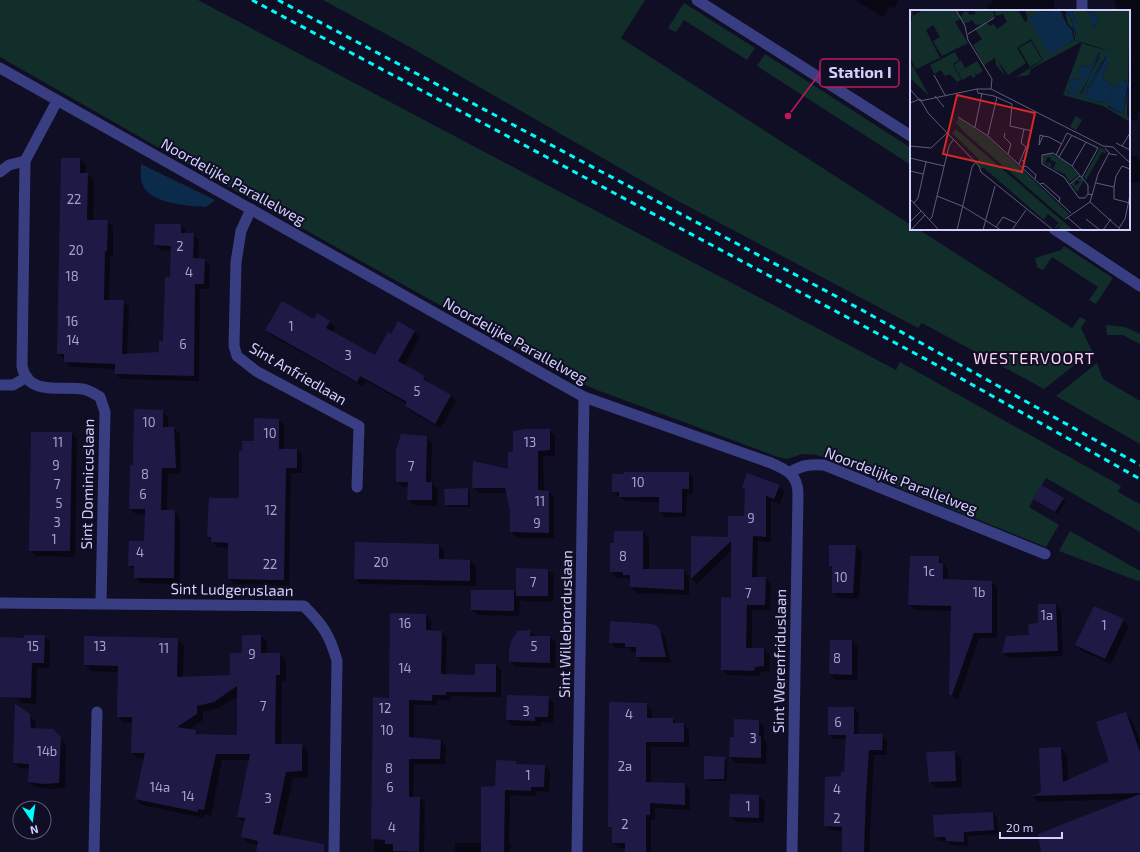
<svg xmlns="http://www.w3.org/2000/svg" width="1140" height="852" viewBox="0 0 1140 852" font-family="'Exo 2',sans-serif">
  <rect width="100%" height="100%" fill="#100e24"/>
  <g fill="#112e2a">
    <polygon points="0,0 198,0 896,370 900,362 1121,486 1118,492 1140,504 1140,532 1046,478 1029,507 1059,525 1046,547 817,455 802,454 787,459 778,457 597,390 574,380 189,165 0,57"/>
    <polygon points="323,0 645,0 621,38 911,225 911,229 918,229 1072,328 1080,317 1086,320 1081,328 1092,351 1044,389 922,323 918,328 665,194 408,46"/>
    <polygon points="684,3 755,48 747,60 684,20 676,32 668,28"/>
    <polygon points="765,54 911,148 911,165 757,66"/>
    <polygon points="1064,246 1113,278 1096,304 1089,300 1098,287 1052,257 1043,270 1037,267 1035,258 1061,250"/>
    <polygon points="1106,325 1125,327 1140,334 1140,344 1123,335 1107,335"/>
    <polygon points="1097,363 1103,379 1140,401 1140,444 1056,396"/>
    <polygon points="1070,531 1140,571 1140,580 1138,581 1059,551"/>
  </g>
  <path fill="#0c2a4a" d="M 141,164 L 215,200 L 206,207 C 189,206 148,204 142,183 C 140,178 141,170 141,164 Z"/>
  <g fill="#0007" fill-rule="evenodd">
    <polygon points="855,0 899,0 894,8 891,6 883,17"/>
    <polygon points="992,0 1054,0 1054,11 988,11 988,5 991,5"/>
    <polygon points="1114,0 1140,0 1140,111 1138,111 1138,120 1129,120 1129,11 1117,11"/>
    <polygon points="1129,156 1136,156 1140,160 1140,183 1129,183"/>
    <polygon points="80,159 86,165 85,174 88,174 94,180 93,221 108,221 113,227 113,256 110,256 109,301 123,301 129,307 127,355 160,353 164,342 171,278 172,251 161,250 155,245 181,225 186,231 186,234 193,234 199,240 198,260 204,260 210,265 209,289 200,289 199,381 121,379 116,374 116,369 71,367 58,353"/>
    <polygon points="317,315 330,322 335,327 332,332 376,356 392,335 414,332 420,337 404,365 424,377 430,382 429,384 451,396 456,401 441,428 411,412 406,406 407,404 366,381 363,386 272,336 267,330 314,320"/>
    <polygon points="162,411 168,417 168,428 174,428 180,434 181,474 168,473 167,511 174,511 180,517 180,584 141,583 135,577 135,571 129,565 145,542 146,515 136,514 130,508 134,467"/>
    <polygon points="279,420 284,425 284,450 297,450 302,455 302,473 291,473 289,585 234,584 229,578 229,548 217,547 208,537 210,499 240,499 243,452"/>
    <polygon points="549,430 555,436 555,456 543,456 544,491 549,492 554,497 554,538 517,538 511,532 511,511 507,493 479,493 473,487 509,470 514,453"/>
    <polygon points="72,433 77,439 75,557 36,556 30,550"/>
    <polygon points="426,437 432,443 431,483 438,489 437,506 414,505 408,499 409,487 403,487 397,481"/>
    <polygon points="689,473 693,478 693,494 687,494 686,517 665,517 660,512 660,502 625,501 613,492 625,475"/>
    <polygon points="779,485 784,491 780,504 771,501 771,542 758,541 757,578 765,578 771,584 770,610 752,610 752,649 764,649 770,654 769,671 760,672 760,676 728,675 722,669 732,599 732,550 697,584 692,579 692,537 729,538 745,517 746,490 743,487"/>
    <polygon points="468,489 470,492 470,507 448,507 446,505"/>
    <polygon points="1034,499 1063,499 1066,501 1058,514"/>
    <polygon points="643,532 649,538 649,570 683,570 689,576 689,595 637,593 631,587 630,580 628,578 617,578 611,572 615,544"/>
    <polygon points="438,545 444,550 444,560 470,561 476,566 476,586 361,584 355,579"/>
    <polygon points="830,546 856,546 862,552 859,599 839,598 833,592 833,569 830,566"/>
    <polygon points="939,557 948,570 948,580 991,582 997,587 997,638 979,638 958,700 950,694 952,611 915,610 909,604"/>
    <polygon points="548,570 554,575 553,602 523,601 520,598 519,616 478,615 472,610 472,591 514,591 517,593"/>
    <polygon points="1056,605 1061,610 1063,656 1008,658 1003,653 1030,636"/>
    <polygon points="426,615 431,620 431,631 442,632 447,638 446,675 476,676 476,665 496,665 501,670 501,697 451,696 451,700 437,700 437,705 414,705 414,739 441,740 446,746 445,764 414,764 413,798 420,798 425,803 424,852 374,852 374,698 390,699"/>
    <polygon points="1123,620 1129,626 1111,664 1082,651 1077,645"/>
    <polygon points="659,630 665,637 671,663 642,662 637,657 637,652 632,652 628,648 616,648 610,642"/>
    <polygon points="530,631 536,637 550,637 556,643 555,668 516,667 510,661"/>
    <polygon points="44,636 50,642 50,668 37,668 36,704 22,703 16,697"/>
    <path d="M 261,636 L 267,642 L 267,654 L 280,654 L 286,661 L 286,681 L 282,681 L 281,745 L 301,745 L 308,751 L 308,777 L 293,778 L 280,836 L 303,852 L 257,852 L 259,845 L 248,843 L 242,837 L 245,823 L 238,817 L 250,760 L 222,760 L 211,816 L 205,814 L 204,818 L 142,805 L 136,799 L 144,759 L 138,759 L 132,753 L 132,723 L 124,723 L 118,716 L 119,672 L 91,671 L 85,665 L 177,639 L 184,645 L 183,678 L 231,676 L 243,654 ZM 238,696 L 238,736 L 200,735 L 196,731 L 189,730 L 203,720 L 203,712 L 219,708 Z"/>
    <polygon points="830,641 852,641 858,647 857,680 836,680 830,674"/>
    <polygon points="548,697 554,703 553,723 541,722 541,726 513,726 507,720"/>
    <polygon points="646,704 652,710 652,719 673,719 678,724 684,724 689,730 689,747 651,747 651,783 685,784 690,790 690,810 655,808 655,820 651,820 651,852 626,852 626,848 619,848 613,843 613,831 609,826"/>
    <polygon points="854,708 859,713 858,735 882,735 887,740 887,755 874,755 869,852 843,852 843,831 830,830 825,825 842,777 845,773 847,739 834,739 829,734"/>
    <polygon points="1126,713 1132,720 1140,742 1140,852 1059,852 1129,799 1039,802 1033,797 1042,792 1061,748 1067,755 1068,780 1111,761"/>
    <polygon points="29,715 35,721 36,729 58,736 66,744 65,788 50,789 35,787 29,782 30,769 20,768 14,763"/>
    <polygon points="758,721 764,726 764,740 767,743 766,764 736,763 730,757 735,738"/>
    <polygon points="955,752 961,758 962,787 936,788 930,782"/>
    <polygon points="724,758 727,760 727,781 708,781 705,778"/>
    <polygon points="497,761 516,762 519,765 544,766 550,771 549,792 536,791 536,796 510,795 509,843 513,847 509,849 509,852 455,852 455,843 482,843 496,787"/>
    <polygon points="759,796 765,801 764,823 736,822 730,816"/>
    <polygon points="993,813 997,817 998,834 967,836 968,846 951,845 947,841 940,841 935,837"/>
  </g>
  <g fill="#1e1a45" fill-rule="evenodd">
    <polygon points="61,158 80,158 80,173 88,173 87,220 108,220 107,251 105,251 104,300 124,300 122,354 159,352 159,341 163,341 165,277 170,277 171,246 154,245 155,224 181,224 181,233 194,233 193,258 205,259 204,284 195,284 194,376 115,374 115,364 64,362 64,354 57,354"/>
    <polygon points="282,301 314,319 317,313 330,321 326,328 375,355 388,332 391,334 398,321 415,331 398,361 425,376 423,379 451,395 435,424 405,406 407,402 360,376 357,382 265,330"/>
    <polygon points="134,409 163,410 163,427 174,427 176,468 162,468 161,510 175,510 174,578 134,578 134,566 128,566 129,541 144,541 145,509 129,509 130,465 133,465"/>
    <polygon points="254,418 279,419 279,449 297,449 297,468 286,468 284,580 228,579 228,543 211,542 211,537 207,537 209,498 239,498 239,451 242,451 242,441 254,441"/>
    <polygon points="525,429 550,429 550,450 538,451 538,490 549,491 549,533 510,532 510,511 505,488 472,488 473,461 508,469 508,452 513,452 513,431"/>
    <polygon points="31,432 72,432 70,551 29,551"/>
    <polygon points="401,434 427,436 426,482 432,482 432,500 407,500 408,482 396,482 396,450"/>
    <polygon points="624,472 689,472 689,489 682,489 682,513 659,512 659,497 619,497 619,492 612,492 612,474 624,474"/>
    <polygon points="747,473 780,485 774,499 766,496 766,537 753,536 752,577 766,577 765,605 747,605 746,648 764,648 764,666 755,667 754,671 721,670 721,597 731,598 731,541 691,579 691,536 728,537 728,516 744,516 745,489 742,488"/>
    <polygon points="1041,485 1064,498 1055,512 1033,499"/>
    <polygon points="468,488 468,505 445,505 444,489"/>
    <polygon points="614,531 643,531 643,569 684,569 684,590 630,587 630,575 623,575 623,572 610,572 610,543 614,543"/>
    <polygon points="355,542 439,544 439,559 470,560 470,581 354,579"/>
    <polygon points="829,545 856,545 853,593 832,593 832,566 829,566"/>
    <polygon points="910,556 939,556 939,563 943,563 943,579 992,581 992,633 974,633 952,695 949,695 951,606 908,605"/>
    <polygon points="516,568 548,569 548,596 516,596"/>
    <polygon points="471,590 514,590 514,611 471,610"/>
    <polygon points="1038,604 1056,604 1058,651 1002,653 1006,636 1029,635 1028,624 1038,623"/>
    <polygon points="1094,606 1124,619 1105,659 1075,645"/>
    <polygon points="390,613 426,614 426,630 442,631 441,674 475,675 475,664 496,664 496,692 446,692 446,695 432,695 432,701 409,700 409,737 441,740 440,759 409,759 409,797 420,797 419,852 393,851 393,844 385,844 385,840 371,839 373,697 389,698"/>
    <polygon points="610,621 652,624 657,626 660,630 666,657 636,657 636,647 625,647 625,643 609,643"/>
    <polygon points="531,630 530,636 550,636 550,663 509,662 509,650 512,639 518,631"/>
    <polygon points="24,635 45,635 44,663 32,663 31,698 0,697 0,637 24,638"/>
    <path d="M 242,635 L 261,635 L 261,653 L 280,653 L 280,675 L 276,675 L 275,744 L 302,744 L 302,771 L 286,772 L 273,834 L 324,844 L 324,852 L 256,852 L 258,841 L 241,837 L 245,818 L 237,817 L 250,754 L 216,754 L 204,810 L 198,809 L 198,812 L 135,799 L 145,753 L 131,753 L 132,717 L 117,717 L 118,666 L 84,665 L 84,636 L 178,638 L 177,677 L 230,675 L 230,653 L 242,653 ZM 237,686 L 237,735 L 196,734 L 196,730 L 177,727 L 197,714 L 197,706 L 214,702 Z"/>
    <polygon points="830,640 852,640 852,675 829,674"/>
    <polygon points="507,695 549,696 548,717 535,717 535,721 506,720"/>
    <polygon points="609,702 647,703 647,718 673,718 673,723 684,723 684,742 646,742 646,782 685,783 685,805 650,803 650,815 646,815 646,852 625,852 625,843 612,843 612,827 608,827"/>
    <polygon points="15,704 30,714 31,728 53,729 61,737 59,783 44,784 28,782 29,764 13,763"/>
    <polygon points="828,707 854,707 854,734 883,734 882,750 869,750 866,795 864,852 842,852 842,827 824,826 825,777 841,776 841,772 844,772 846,735 828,735"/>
    <polygon points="1126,712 1140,752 1140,793 1032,796 1041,792 1039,748 1061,747 1063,782 1109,761 1096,722"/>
    <polygon points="734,719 759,720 759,736 761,736 761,758 729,757 730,737 734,737"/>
    <polygon points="955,751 956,781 929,782 926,752"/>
    <polygon points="704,756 725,757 724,779 704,779"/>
    <polygon points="496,760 516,761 516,764 545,765 544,787 531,787 531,791 505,790 504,852 481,852 481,787 495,786"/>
    <polygon points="730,794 759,795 759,818 729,817"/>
    <polygon points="1140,794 1140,852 1041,852 1038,834"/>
    <polygon points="993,812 994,830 964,832 964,842 946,841 946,837 934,837 933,815"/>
  </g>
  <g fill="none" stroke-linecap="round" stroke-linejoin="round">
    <polyline stroke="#393e83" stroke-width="11" points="94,852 97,712"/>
    <g stroke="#393e83" stroke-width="11">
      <polyline points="697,0 911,136"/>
      <polyline points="1082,11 1082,0"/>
      <path d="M 0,68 L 584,397 L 771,463 C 787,470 798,475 798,494 L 792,852"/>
      <path d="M 57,101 L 25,161 L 22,366 C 27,396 61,386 83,389 C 89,390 95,394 100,397 L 105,412 L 101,603"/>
      <polyline points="0,172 9,165 25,161"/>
      <polyline points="251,209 241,231 236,262 234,346 237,356 256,371 359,426 357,487"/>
      <polyline points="1054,229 1140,286"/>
      <polyline points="0,385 13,385 27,377"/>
      <path d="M 791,472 C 802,465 810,464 824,465 L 1045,554"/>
      <path d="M 0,603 L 304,606 C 322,624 330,635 337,661 L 334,852"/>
      <polyline points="577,852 584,397"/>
    </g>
    <g stroke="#00fcfb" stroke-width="3" stroke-dasharray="6 5" stroke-linecap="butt">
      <polyline points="252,0 946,370 1140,479"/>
      <polyline points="278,0 860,309 1140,465"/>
    </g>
  </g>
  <g text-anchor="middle" stroke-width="4" stroke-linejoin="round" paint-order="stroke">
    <g font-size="13" fill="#a5a3d0">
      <text x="74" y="204">22</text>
      <text x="180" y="251">2</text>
      <text x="76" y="255">20</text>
      <text x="189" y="277">4</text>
      <text x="72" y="281">18</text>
      <text x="72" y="326">16</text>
      <text x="291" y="331">1</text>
      <text x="73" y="345">14</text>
      <text x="183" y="349">6</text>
      <text x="348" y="360">3</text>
      <text x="417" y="396">5</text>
      <text x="149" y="427">10</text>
      <text x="270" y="438">10</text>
      <text x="58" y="447">11</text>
      <text x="530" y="447">13</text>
      <text x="56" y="470">9</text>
      <text x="411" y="471">7</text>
      <text x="145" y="479">8</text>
      <text x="638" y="487">10</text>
      <text x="57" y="489">7</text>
      <text x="143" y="499">6</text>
      <text x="540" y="506">11</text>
      <text x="59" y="508">5</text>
      <text x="271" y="515">12</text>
      <text x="751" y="523">9</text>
      <text x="57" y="527">3</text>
      <text x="537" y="528">9</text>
      <text x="54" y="544">1</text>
      <text x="140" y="557">4</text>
      <text x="623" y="561">8</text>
      <text x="381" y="567">20</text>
      <text x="270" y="569">22</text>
      <text x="929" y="576">1c</text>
      <text x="841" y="582">10</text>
      <text x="533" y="587">7</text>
      <text x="979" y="597">1b</text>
      <text x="748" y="598">7</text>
      <text x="1047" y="620">1a</text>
      <text x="405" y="628">16</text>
      <text x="1104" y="630">1</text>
      <text x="33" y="651">15</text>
      <text x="100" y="651">13</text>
      <text x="534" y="651">5</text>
      <text x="164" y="653">11</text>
      <text x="252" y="659">9</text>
      <text x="837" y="663">8</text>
      <text x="405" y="673">14</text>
      <text x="263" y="711">7</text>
      <text x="385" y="713">12</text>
      <text x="526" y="716">3</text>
      <text x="629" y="719">4</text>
      <text x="838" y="727">6</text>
      <text x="387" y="735">10</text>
      <text x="753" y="743">3</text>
      <text x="47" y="756">14b</text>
      <text x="625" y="771">2a</text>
      <text x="389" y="773">8</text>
      <text x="528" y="780">1</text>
      <text x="160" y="792">14a</text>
      <text x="390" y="792">6</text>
      <text x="837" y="794">4</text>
      <text x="188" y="801">14</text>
      <text x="268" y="803">3</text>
      <text x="748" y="811">1</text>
      <text x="837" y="823">2</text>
      <text x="625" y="829">2</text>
      <text x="392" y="832">4</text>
    </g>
    <g font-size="15" fill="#d2d1ff" stroke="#100e24">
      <text transform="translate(233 182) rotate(29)" y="5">Noordelijke Parallelweg</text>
      <text transform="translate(515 341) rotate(29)" y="5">Noordelijke Parallelweg</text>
      <text transform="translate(298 374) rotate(30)" y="5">Sint Anfriedlaan</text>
      <text transform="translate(901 481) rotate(21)" y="5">Noordelijke Parallelweg</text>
      <text transform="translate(88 484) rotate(-89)" y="5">Sint Dominicuslaan</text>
      <text transform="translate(232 590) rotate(1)" y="5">Sint Ludgeruslaan</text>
      <text transform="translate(566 624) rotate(-89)" y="5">Sint Willebrorduslaan</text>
      <text transform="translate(780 661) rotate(-89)" y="5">Sint Werenfriduslaan</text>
    </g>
    <g font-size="16" letter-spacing="1" fill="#ffd3f4" stroke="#100e24">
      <text x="1034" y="364">WESTERVOORT</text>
    </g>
  </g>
  <g transform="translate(910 10)">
    <rect width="220" height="220" fill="#100e24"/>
    <path d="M 0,0 L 2,0 L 3,6 L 13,0 L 46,0 L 50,9 L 45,12 L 58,33 L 32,46 L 23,31 L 30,27 L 23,15 L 16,20 L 30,48 L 6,59 L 0,48 L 0,11 L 2,10 ZM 56,0 L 60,5 L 66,4 L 64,0 L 83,0 L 85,8 L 75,12 L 80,16 L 84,14 L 87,19 L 97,12 L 93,4 L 86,6 L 84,0 L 108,0 L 115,12 L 118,10 L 115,0 L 139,0 L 130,2 L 120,12 L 140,44 L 164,30 L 171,32 L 121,59 L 119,65 L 106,67 L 133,50 L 121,29 L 107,38 L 116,53 L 112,56 L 98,65 L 88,51 L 95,66 L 86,55 L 85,48 L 74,55 L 63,35 L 72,29 L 65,19 L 71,14 L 66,15 L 62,10 L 54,14 L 50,7 ZM 162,0 L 177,0 L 185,17 L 188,12 L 187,7 L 178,0 L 220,0 L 217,105 L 220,112 L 193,96 L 153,85 L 172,33 L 177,35 L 203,42 L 165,30 L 163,19 L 158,14 L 155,3 L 160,6 L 166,26 L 167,14 ZM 190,42 L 189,49 L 176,69 L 167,65 L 171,55 L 179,58 ZM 198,42 L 198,53 L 192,68 L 205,78 L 215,70 L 219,74 L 213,104 L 198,97 L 203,91 L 198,92 L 203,78 L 194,93 L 174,88 ZM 194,48 L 173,85 L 170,84 L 180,66 ZM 162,68 L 169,70 L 171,77 L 165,77 L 166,85 L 157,83 L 158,78 L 161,78 L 159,73 ZM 121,31 L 132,50 L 120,57 L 109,38 ZM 45,42 L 49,50 L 43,54 L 51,70 L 47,72 L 40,64 L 35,66 L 31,60 L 24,64 L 20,55 ZM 51,50 L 55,58 L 49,62 L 67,51 L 73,61 L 67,65 L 64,61 L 66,66 L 63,68 L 61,65 L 52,70 L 44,55 ZM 0,53 L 4,58 L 19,86 L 0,68 ZM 40,106 L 47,112 L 48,108 L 78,127 L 159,204 L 154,209 L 55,123 ZM 166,106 L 172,110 L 166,120 L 160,117 ZM 148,116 L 195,140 L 196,144 L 192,142 L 176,170 L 174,167 L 190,138 ZM 46,119 L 90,157 L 163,220 L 148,219 L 152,212 L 147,218 L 144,218 L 149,213 L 138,204 L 134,209 L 142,217 L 74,158 L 70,158 L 67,153 L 69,149 L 42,123 ZM 140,143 L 154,151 L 153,153 L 155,151 L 174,170 L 167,182 L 161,174 L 165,171 L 165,176 L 170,172 L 166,170 L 171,168 L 169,165 L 159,172 L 155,164 L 143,159 L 146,152 L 140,150 L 141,148 L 138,147 L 135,152 L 138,154 L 140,152 L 142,158 L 132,152 L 133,145 Z" fill="#112e2a" fill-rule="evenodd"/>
    <path d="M 150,0 L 157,15 L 162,20 L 164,30 L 140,45 L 120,12 L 120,7 L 130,2 ZM 154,0 L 162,0 L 167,14 L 167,26 L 160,6 ZM 177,0 L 187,7 L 188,12 L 186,18 L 184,19 L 185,14 L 181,13 ZM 191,42 L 176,70 L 167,65 L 171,55 L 179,58 ZM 195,42 L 198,42 L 198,53 L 192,68 L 205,78 L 213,71 L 218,72 L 213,104 L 197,95 L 203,91 L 197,92 L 203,78 L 195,93 L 174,88 L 196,48 ZM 194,47 L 173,85 L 170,87 L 180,66 ZM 162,68 L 173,72 L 172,77 L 165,78 L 167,85 L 157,83 L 158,78 L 161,78 L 159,74 Z" fill="#0c2a4a"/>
    <path fill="none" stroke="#5e5c7c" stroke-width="1" d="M 46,0 L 55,16 L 58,30 L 82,69 L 81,79M 58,24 L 84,8M 24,65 L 35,85M 0,79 L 10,91 L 67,79 L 81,79 L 193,136 L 203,137 L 220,153M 67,79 L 68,83 L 84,86 L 102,94 L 100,116 L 122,121M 25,86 L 34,97M 0,93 L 10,89 L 18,103 L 69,156 L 71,162M 48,107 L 78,126 L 161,203M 65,117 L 72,83M 95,123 L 94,127 L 101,134 L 98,144M 78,125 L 87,87M 133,126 L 129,135 L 130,125 L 133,126 L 139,127 L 152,134M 206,133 L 220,140M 0,136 L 21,138 L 37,123M 212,136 L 220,123M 195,138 L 200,144 L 207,145M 146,145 L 157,123 L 188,138 L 172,167M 149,147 L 162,125M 0,148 L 34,156M 112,151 L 115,150 L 119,134M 109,154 L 116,137 L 111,133 L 114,119M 162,156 L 176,132M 113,157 L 116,156 L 126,165 L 125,169M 0,161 L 13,164M 71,162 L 143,220M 186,173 L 204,177 L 204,189 L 220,193M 130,174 L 133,173 L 150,188 L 149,192M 160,174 L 170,166M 204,177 L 206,166 L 212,156 L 220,159M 178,184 L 175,188 L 169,188 L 154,167 L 132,154 L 132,145 L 143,143 L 162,156 L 178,175 L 178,184 L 183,185M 27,186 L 52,196 L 91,220M 0,189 L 29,220M 180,192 L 211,220M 4,193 L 8,188 L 16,152M 157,207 L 172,220M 155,209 L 180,192 L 188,164 L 199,143M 176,209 L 190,220M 19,210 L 22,207 L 39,136 L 43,130M 0,212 L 11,201M 86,217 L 93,207 L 106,213M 209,218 L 215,209 L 220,185M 1,220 L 15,205M 47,220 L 62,157 L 65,153M 73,220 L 85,176M 102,220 L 116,200M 193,220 L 201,209"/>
    <path fill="#d62828" fill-opacity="0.15" stroke="#d62828" stroke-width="2" d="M 47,85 L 125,103 L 112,162 L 33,144 Z"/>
    <rect width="220" height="220" fill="none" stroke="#d2d1ff" stroke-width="2"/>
  </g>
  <path fill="none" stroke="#c2185b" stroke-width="1.5" d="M788 116L820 73"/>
  <circle fill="#c2185b" stroke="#100e24" stroke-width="1.5" cx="788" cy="116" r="4"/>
  <rect fill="#100e24" stroke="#c2185b" stroke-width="1.5" x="820" y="59" width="79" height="28" rx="4"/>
  <g font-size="16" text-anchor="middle" font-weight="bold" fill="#d2d1ff">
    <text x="860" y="78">Station I</text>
  </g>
  <g transform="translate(32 820) rotate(167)"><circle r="19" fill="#100e24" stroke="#5e5c7c"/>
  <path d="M0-3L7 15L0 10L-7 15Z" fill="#00fcfb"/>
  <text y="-6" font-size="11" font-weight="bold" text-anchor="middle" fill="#d2d1ff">N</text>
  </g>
  <path d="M1000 832v6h62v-6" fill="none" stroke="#d2d1ff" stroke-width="2"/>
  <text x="1006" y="832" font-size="12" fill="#d2d1ff" stroke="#100e24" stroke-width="3" paint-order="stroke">20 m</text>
</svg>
